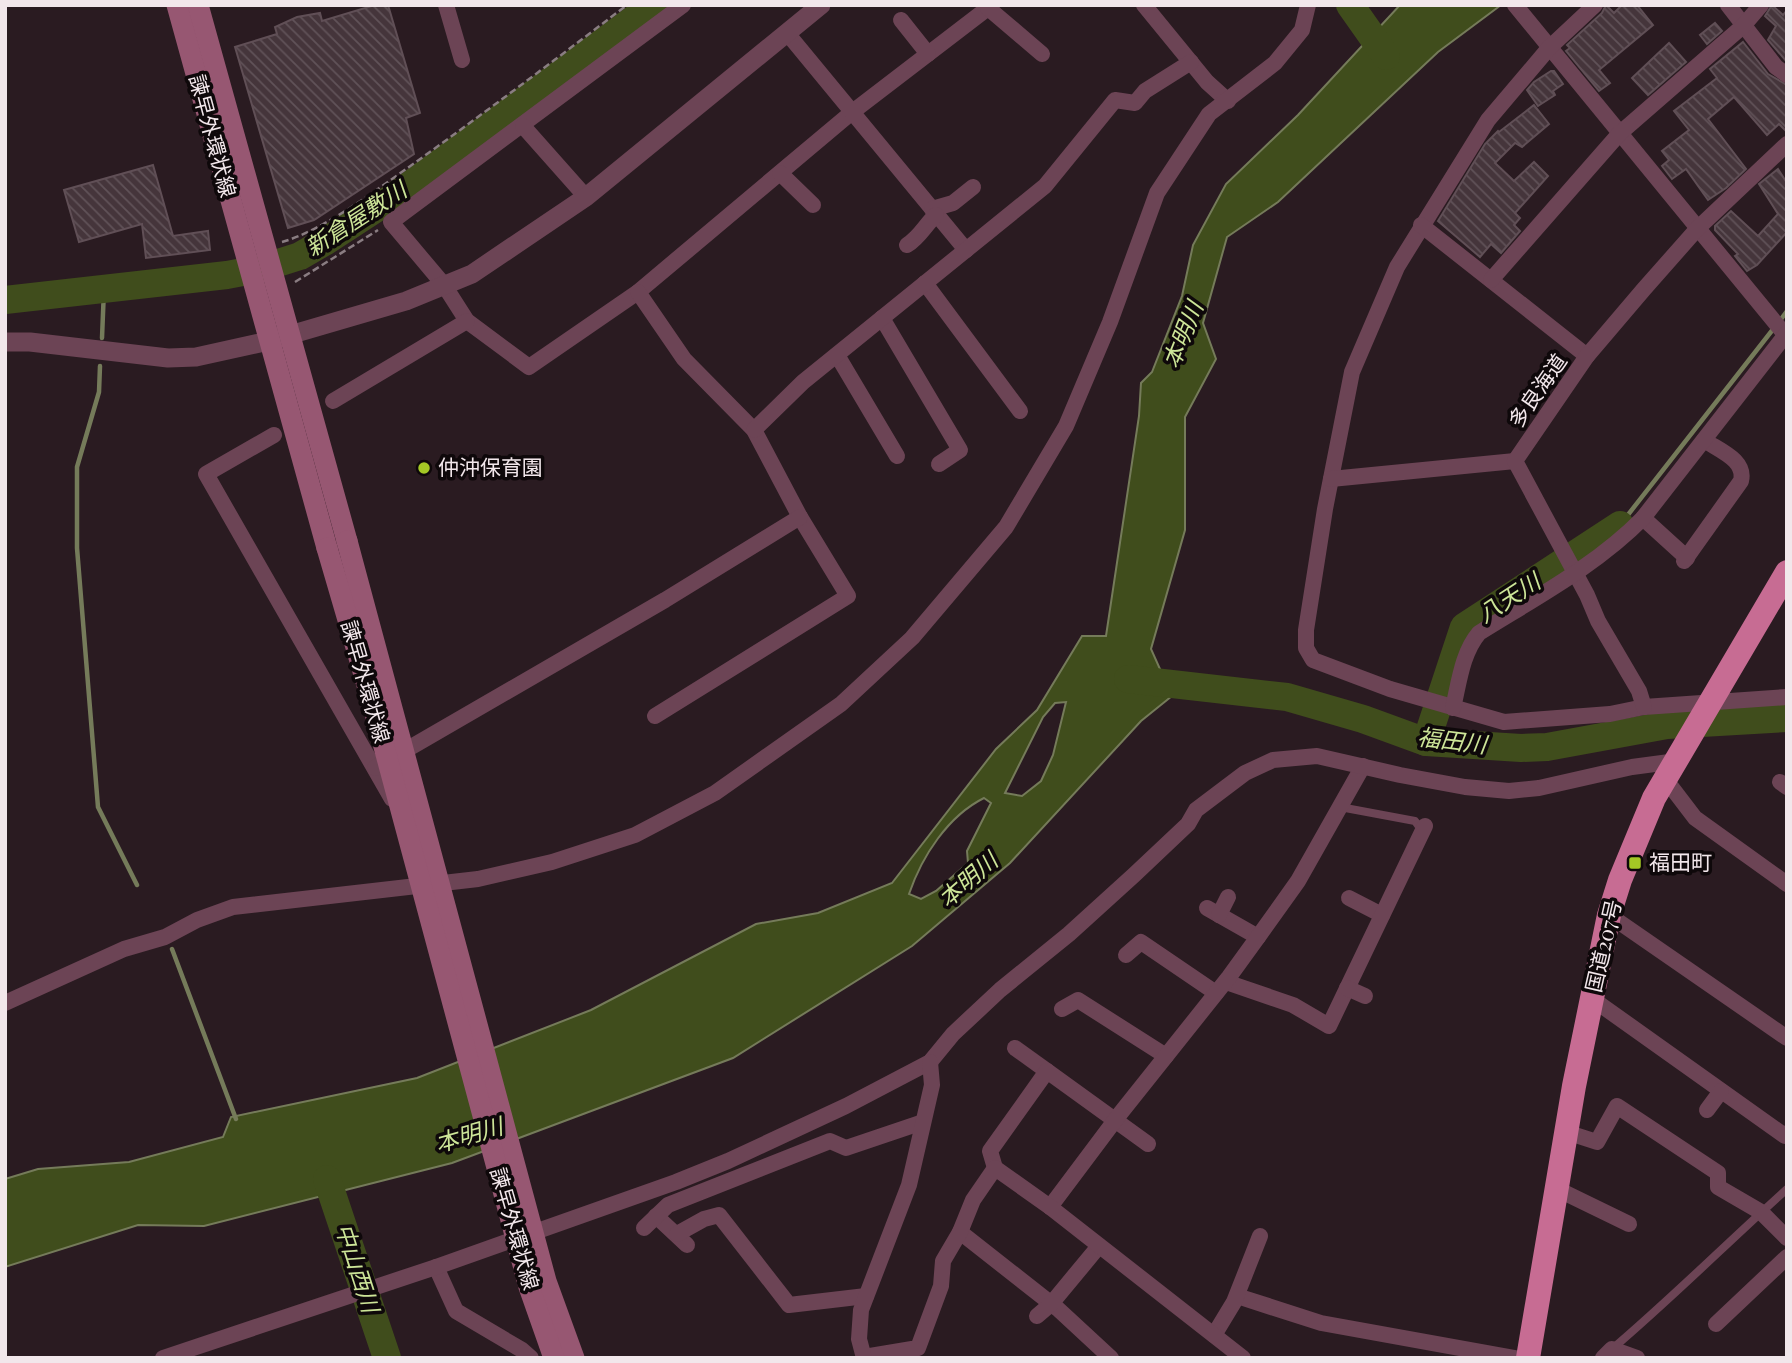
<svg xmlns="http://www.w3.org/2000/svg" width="1792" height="1363" viewBox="0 0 1792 1363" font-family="'Playfair Display','Noto Sans JP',serif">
  <defs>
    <pattern id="building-back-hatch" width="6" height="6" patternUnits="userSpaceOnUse" patternTransform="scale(1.75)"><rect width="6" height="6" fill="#45353b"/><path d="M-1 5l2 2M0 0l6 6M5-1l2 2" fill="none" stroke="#605258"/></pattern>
  </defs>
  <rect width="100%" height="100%" fill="#2a1b21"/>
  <path fill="#404d1c" stroke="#757b5a" stroke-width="2" fill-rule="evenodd" d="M 1400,5 L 1501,5 L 1438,52 L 1278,202 L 1227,237 L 1203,323 L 1216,359 L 1185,417 L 1185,530 L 1151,649 L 1172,696 L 1141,721 L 1010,863 L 912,946 L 733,1058 L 452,1163 L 204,1226 L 138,1225 L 5,1267 L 5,1179 L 38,1169 L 129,1162 L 223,1137 L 231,1117 L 417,1078 L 591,1010 L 756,924 L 818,913 L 892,883 L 996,749 L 1037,710 L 1082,636 L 1106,636 L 1139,416 L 1141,383 L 1152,372 L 1182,296 L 1193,245 L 1226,184 L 1298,115 ZM 1066,702 L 1053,755 L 1041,781 L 1022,796 L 1005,793 L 1043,717 L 1055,703 ZM 984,798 L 991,803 L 967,851 L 968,863 L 936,891 L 921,899 L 909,894 C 922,856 948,816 984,798 Z"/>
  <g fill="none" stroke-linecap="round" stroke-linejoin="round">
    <g stroke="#757b5a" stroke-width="4.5">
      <polyline points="1779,322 1787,311"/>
      <polyline points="102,338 104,289"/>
      <polyline points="100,366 99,392 77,467 77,548 98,807 137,885"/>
      <polyline points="1620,525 1774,328"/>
      <polyline points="172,949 236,1119"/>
    </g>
    <g stroke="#404d1c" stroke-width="28">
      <polyline points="1350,5 1386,56"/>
      <polyline points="5,300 227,275 259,269 300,256 326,241 395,196 653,5"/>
      <polyline points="1128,679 1287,697 1363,719 1426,742 1521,748 1547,747 1667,725 1787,718"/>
      <polyline points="1426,742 1464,627 1620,525"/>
      <polyline points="327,1179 387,1358"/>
    </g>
  </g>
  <g fill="url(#building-back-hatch)" stroke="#604f56" stroke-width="2">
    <polygon points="375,5 388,5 420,113 406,118 414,154 314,220 288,228 235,47 277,34 275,27 297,17 320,13 322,21"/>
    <polygon points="1606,5 1614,13 1622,5 1637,5 1653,25 1599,70 1610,83 1599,91 1566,51 1570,48 1567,45 1602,13"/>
    <polygon points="1772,5 1783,15 1787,10 1787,62 1768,40 1776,26 1765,16"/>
    <polygon points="1715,23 1722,31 1707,44 1700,35"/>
    <polygon points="1743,42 1768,74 1787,85 1787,132 1779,124 1767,135 1734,97 1708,119 1746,169 1726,188 1708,200 1686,169 1672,179 1662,166 1669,160 1662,151 1689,130 1674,111 1717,78 1710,69"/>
    <polygon points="1669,43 1686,62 1648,95 1632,78"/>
    <polygon points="1551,71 1554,71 1563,84 1553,91 1555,95 1538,106 1527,90 1534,82"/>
    <polygon points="1534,105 1549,124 1522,147 1515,143 1495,163 1514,181 1534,162 1548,176 1515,213 1520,218 1514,225 1520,231 1501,253 1491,244 1480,257 1438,221 1485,144 1498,131 1499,132"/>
    <polygon points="153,165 173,236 208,231 210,250 146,258 142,224 79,242 64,190"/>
    <polygon points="1778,169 1787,183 1787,232 1757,265 1747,271 1735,256 1738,254 1715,230 1715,226 1731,211 1758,236 1778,214 1759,184"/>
  </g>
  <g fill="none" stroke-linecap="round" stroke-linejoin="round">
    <g stroke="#8a7d82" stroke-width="2.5" stroke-dasharray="7 3.5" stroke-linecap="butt">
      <path d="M 282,242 C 324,230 373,192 409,167 C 483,114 555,60 627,5"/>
      <polyline points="295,282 378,230"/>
    </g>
    <g stroke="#6c4455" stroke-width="8">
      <polyline points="1340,807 1415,821 1422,831"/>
      <path d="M 1612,1349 C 1672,1298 1728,1242 1787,1189"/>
    </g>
    <g stroke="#6c4455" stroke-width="16">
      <polyline points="446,5 462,60"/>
      <polyline points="683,5 391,222 444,285 467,321 529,367 638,292 851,113 992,5"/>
      <polyline points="1144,5 1207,82 1228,101"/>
      <polyline points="1515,5 1787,337"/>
      <polyline points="1595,5 1549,48 1488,120 1397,267 1352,372 1325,509 1306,630 1306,648 1313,660 1390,689 1504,722 1610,714 1644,707 1787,697"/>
      <polyline points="1728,5 1776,67 1787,75"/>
      <polyline points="988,8 1042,54"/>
      <polyline points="901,20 928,54"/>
      <polyline points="787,33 966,250"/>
      <polyline points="523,126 586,197"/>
      <polyline points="780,173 813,205"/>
      <polyline points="932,209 953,203 973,187"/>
      <polyline points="1421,225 1587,356"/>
      <path d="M 907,245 C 920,237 925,225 936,215"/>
      <polyline points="1491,280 1619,134 1743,26 1761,5"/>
      <polyline points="925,283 1020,411"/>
      <polyline points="638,292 684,359 754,430 800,517 848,596 655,716"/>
      <polyline points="882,318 960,450 939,464"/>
      <polyline points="837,355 897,456"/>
      <polyline points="333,401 467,321"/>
      <polyline points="754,430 803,382 1045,186 1115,100 1135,103 1145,91 1191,62"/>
      <polyline points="274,435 206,474 392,799"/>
      <polyline points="1331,479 1515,461"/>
      <polyline points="1643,518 1687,558"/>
      <path d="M 1684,561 L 1741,481 C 1746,460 1720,451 1704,440"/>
      <polyline points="1644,707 1639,691 1598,621 1587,595 1515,461 1587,356 1644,289 1697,229 1787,144"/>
      <path d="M 1453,708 C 1459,683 1462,653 1479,633 C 1535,598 1597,565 1643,518 L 1787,333"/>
      <polyline points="375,768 665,600 800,517"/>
      <polyline points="1666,780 1695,818 1787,884"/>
      <polyline points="1780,782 1787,787"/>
      <polyline points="1349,898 1382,915"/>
      <polyline points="1207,908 1258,937"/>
      <polyline points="1219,915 1228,897"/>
      <polyline points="1609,915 1787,1038"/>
      <polyline points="1126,955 1141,942 1216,993"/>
      <polyline points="1226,982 1293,1005 1329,1026 1425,826"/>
      <polyline points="1347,988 1365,996"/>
      <polyline points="1591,998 1785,1136 1787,1133"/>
      <polyline points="5,1003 124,949 165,937 197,920 233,907 478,879 552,862 635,835 715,793 841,704 912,638 1006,527 1066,426 1110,322 1157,193 1209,114 1275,63 1302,30 1308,5"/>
      <polyline points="1062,1009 1078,1000 1166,1056"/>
      <polyline points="1015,1048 1047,1071"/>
      <polyline points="1707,1110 1721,1091"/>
      <polyline points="1566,1132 1597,1142 1617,1106 1718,1173 1718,1187 1761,1212 1787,1238"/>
      <polyline points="995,1168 990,1151 1047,1071 1148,1144"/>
      <polyline points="1557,1189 1629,1224"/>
      <polyline points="1050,1207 1119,1115 1229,977 1258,937 1298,881 1363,766"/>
      <polyline points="656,1216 687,1245"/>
      <polyline points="644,1228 668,1205 830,1141 846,1148 923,1122"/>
      <polyline points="960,1232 1058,1309 1111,1358"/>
      <polyline points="677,1234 704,1219 719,1215 789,1305 866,1296"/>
      <polyline points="436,1267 456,1311 522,1350 531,1358"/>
      <polyline points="1237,1296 1321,1323 1515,1358"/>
      <polyline points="1037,1316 1051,1304 1099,1246"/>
      <polyline points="1716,1324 1787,1257"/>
      <polyline points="1214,1335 1234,1302 1260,1236"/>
      <polyline points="864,1357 918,1348 941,1286 943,1261 960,1232 973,1200 995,1168 1050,1207 1243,1358"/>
      <polyline points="163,1358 436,1267 676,1182 728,1161 846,1106 930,1062 953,1034 1000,990 1069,934 1134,875 1188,824 1196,810 1245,773 1273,760 1317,756 1400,775 1465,787 1509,791 1539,788 1632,767 1677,761"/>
      <polyline points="864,1358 859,1339 861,1310 909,1185 932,1085 930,1062"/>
      <polyline points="1603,1358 1612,1349 1637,1358"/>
    </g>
    <polyline stroke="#6c4455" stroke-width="19" points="5,342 30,342 168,358 196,357 269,341 406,301 472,274 586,197 821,5"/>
    <g stroke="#975772" stroke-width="21">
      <polyline points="177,5 327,548"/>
      <polyline points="198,5 347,541"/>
    </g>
    <polyline stroke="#c76c93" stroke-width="24" points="1528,1358 1574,1086 1609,915 1620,880 1654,798 1787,572"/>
    <g stroke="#975772" stroke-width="21">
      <polyline points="347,541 546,1281 574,1358"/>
      <polyline points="327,548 372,702 529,1287 554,1358"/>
    </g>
  </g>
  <g fill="#a4c825" stroke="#0e080a" stroke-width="2.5">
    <circle cx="424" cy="468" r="7"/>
    <rect x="1628" y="856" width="14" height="14" rx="3.5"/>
  </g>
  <g text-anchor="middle" stroke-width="7" stroke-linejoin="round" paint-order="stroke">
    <g font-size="21" fill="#f2e7eb" stroke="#0e080a">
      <text transform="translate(212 136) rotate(75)" y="7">諫早外環状線</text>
      <text transform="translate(1538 391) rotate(-55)" y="7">多良海道</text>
      <text transform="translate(365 682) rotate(74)" y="7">諫早外環状線</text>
      <text transform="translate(1604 946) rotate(-77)" y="7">国道207号</text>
      <text transform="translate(514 1229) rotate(74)" y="7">諫早外環状線</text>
    </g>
    <g font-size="21" fill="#f2e7eb" stroke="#0e080a" text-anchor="start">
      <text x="438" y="475">仲沖保育園</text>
      <text x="1649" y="870">福田町</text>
    </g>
    <g font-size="23" font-style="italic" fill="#cde598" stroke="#0e080a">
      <text transform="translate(356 219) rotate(-33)" y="8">新倉屋敷川</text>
      <text transform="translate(1183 335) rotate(-68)" y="8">本明川</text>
      <text transform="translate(1509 598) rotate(-33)" y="8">八天川</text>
      <text transform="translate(1452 741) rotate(7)" y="8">福田川</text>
      <text transform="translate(968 880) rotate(-41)" y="8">本明川</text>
      <text transform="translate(469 1135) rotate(-16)" y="8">本明川</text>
      <text transform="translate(357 1268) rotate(72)" y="8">中山西川</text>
    </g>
  </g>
  <rect width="1792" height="1363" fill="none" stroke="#f2e7eb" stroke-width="14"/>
</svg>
